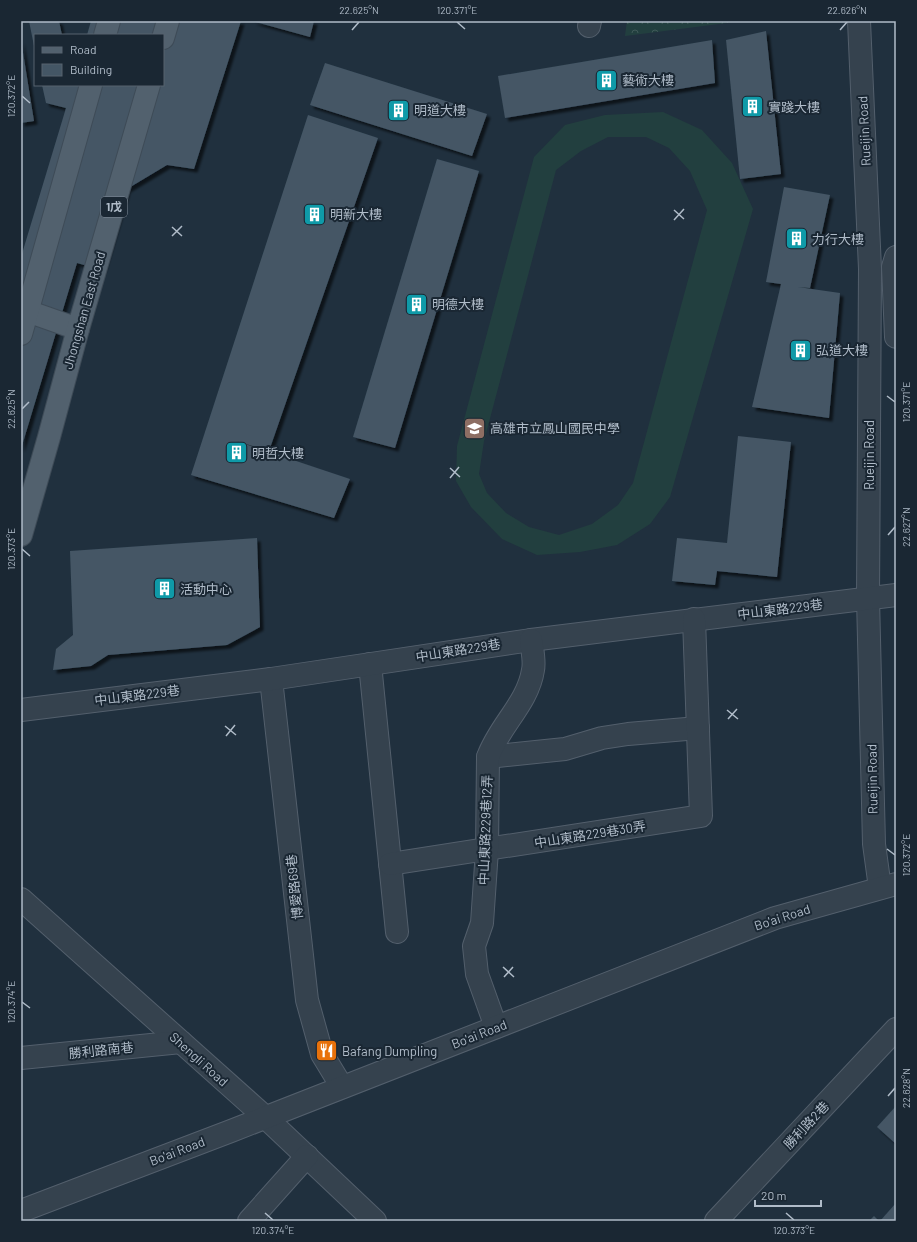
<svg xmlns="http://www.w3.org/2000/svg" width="917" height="1242" viewBox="0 0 917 1242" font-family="Barlow,'Noto Sans TC',sans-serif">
  <defs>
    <pattern id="park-crowns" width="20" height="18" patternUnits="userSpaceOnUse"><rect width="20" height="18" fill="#223f3f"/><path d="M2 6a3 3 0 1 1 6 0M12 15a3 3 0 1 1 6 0" fill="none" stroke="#405959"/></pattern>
    <filter id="shadow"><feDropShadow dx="3.5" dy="3.5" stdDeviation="1" flood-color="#0009"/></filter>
  </defs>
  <rect width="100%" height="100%" fill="#20303e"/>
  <polygon fill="url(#park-crowns)" points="627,21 742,21 625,36"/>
  <path fill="#223f3f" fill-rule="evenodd" d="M 663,112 L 702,130 L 732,163 L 753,209 L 670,497 L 650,524 L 617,545 L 580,552 L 537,555 L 502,539 L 471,507 L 456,481 L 457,446 L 534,157 L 565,125 L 605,115 ZM 608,137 L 646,137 L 669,148 L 690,171 L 707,210 L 633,483 L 618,505 L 592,524 L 559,535 L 529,527 L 506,513 L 487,493 L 479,474 L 484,441 L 556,170 L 581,151 Z"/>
  <g fill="#445665" filter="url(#shadow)">
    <polygon points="29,21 59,21 62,35 35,35 34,46"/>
    <polygon points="91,21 241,21 194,169 167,165 127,189 102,270 77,263 21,449 21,257 66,108 46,103 42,85 163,85 163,35 87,35"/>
    <polygon points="252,21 314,21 310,37"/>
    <polygon points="766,31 781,174 740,179 726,40"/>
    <polygon points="21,40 34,121 21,123"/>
    <polygon points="712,40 715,83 505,118 498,76"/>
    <polygon points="325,63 487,114 472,156 310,105"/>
    <polygon points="308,115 378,138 269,451 236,441 350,479 334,518 191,475"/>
    <polygon points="437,159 479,171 395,448 353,437"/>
    <polygon points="784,187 830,195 810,288 798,287 840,293 829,418 752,407 781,284 766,282"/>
    <polygon points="738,436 791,442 777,577 717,571 715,585 672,581 677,538 727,543"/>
    <polygon points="257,538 260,627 227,645 108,655 91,666 53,670 56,649 73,635 70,551"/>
    <polygon points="896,1106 896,1144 877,1127"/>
    <polygon points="896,1203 896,1221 880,1221"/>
    <polygon points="874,1216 879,1221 869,1221"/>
  </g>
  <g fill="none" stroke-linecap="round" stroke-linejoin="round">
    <defs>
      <g id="minor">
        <polyline points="859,21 870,269 868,598 874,844 880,888"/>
        <polyline points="589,26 590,21"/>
        <polyline points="896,257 893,267 896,337"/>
        <polyline points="370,664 397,932"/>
        <polyline points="271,679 307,1000 322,1054 342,1087"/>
        <polyline points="21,710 271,679 531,640 896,595"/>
        <polyline points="488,757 565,749 602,738 628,734 698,728"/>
        <polyline points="390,864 701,816 694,619"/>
        <polyline points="21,899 265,1117 375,1221"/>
        <path d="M 496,1027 L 477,974 L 474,946 L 482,923 L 487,850 L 488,757 C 499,726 528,703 533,670 C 535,661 532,649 531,640"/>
        <polyline points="21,1058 181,1042"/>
        <polyline points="21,1211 231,1131 775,918 896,884"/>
        <polyline points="249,1221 307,1156"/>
        <polyline points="716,1221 896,1029"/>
      </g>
      <g id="major">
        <polyline points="105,35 109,21"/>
        <polyline points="163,38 168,21"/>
        <polyline points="21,308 27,311 78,329"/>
        <polyline points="21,334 91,85"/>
        <polyline points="21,535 49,437 78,329 149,85"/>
      </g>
    </defs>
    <use href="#minor" stroke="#535f6c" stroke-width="24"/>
    <use href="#major" stroke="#3e4b57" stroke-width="24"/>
    <use href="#minor" stroke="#35424e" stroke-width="22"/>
    <use href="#major" stroke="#52616e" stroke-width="22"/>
  </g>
  <path fill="none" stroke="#b0bcc9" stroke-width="1.5" d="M 457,22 L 465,29M 352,30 L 359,22M 840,30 L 847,22M 22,96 L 30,103M 674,210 L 684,219M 674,220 L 684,209M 172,227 L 182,236M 172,236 L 182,226M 887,396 L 895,402M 22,409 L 29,402M 450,468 L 460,477M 450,478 L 459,467M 888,535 L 895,527M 22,549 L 30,556M 727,710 L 738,719M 728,719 L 737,709M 225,726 L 236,735M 226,736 L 235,725M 887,849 L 895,855M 503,967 L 514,977M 504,977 L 513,967M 22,1002 L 30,1008M 888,1096 L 895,1088M 265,1213 L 273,1220M 786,1213 L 794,1220"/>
  <defs>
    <symbol id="building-square" viewBox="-11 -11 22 22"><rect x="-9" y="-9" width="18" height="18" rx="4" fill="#0f9aa8" stroke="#1a2733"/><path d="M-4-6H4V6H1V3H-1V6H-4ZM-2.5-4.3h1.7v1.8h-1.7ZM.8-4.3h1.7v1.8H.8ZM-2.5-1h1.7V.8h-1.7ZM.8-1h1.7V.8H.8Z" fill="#fff"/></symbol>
    <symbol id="school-square" viewBox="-11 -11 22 22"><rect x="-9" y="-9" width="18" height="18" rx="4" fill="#8d6e63" stroke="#1a2733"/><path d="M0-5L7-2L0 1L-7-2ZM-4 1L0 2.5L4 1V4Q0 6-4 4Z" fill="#fff"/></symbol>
    <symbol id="restaurant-square" viewBox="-11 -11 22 22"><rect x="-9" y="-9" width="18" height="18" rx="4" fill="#e8710a" stroke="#1a2733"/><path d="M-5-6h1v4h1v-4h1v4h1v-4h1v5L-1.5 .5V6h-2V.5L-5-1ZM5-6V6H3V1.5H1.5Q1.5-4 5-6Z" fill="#fff"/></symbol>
  </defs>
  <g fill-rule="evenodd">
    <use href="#building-square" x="594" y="68" width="25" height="25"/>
    <use href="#building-square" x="740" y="94" width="25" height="25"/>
    <use href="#building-square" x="386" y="98" width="25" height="25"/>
    <use href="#building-square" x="302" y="202" width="25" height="25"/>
    <use href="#building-square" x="784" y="226" width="25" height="25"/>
    <use href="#building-square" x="404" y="292" width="25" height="25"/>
    <use href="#building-square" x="788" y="338" width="25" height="25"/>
    <use href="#school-square" x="462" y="416" width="25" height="25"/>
    <use href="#building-square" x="224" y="440" width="25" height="25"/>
    <use href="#building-square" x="152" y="576" width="25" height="25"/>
    <use href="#restaurant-square" x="314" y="1038" width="25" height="25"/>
  </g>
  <g text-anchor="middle" stroke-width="4" stroke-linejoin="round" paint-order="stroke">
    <rect fill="#1a2733" stroke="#838f9c" stroke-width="1" x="101" y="197" width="26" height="20" rx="3"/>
    <g font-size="12" font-weight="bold" fill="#b0bcc9">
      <text x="114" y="211">1戊</text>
    </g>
    <g font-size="13" fill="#b0bcc9" stroke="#1a2733" text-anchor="start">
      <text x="622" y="85">藝術大樓</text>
      <text x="768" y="112">實踐大樓</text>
      <text x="414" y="115">明道大樓</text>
      <text x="330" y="219">明新大樓</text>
      <text x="812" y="244">力行大樓</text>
      <text x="432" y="309">明德大樓</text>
      <text x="816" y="355">弘道大樓</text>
      <text x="490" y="433">高雄市立鳳山國民中學</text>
      <text x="252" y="458">明哲大樓</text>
      <text x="180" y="594">活動中心</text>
      <text x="342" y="1056">Bafang Dumpling</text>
    </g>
    <g font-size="13" fill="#b0bcc9" stroke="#1a2733">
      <text transform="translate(864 131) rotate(-93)" y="5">Rueijin Road</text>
      <text transform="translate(84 310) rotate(-74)" y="5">Jhongshan East Road</text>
      <text transform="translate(869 455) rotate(-90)" y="5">Rueijin Road</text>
      <text transform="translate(780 609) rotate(-7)" y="5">中山東路229巷</text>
      <text transform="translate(458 650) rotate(-9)" y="5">中山東路229巷</text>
      <text transform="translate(137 695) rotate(-7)" y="5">中山東路229巷</text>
      <text transform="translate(872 779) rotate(-91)" y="5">Rueijin Road</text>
      <text transform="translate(485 830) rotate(-88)" y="5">中山東路229巷12弄</text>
      <text transform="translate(590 834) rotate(-9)" y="5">中山東路229巷30弄</text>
      <text transform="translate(294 887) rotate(-96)" y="5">博愛路69巷</text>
      <text transform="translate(782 917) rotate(-18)" y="5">Bo'ai Road</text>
      <text transform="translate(479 1034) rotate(-21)" y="5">Bo'ai Road</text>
      <text transform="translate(101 1050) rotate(-6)" y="5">勝利路南巷</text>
      <text transform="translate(199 1059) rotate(42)" y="5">Shengli Road</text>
      <text transform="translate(806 1125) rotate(-47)" y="5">勝利路2巷</text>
      <text transform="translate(177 1151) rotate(-21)" y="5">Bo'ai Road</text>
    </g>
  </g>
  <rect width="917" height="1242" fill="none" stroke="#1a2733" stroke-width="44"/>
  <rect x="34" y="34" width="130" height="52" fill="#1a2733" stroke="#56636f"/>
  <rect x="42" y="47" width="20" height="6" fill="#52616e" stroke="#56636f"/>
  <text x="70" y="54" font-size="12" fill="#b0bcc9">Road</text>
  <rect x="42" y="64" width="20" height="12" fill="#445665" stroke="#56636f"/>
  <text x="70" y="74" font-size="12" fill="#b0bcc9">Building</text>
  <path d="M755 1200v6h66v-6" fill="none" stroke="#b0bcc9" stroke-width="2"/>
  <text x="761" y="1200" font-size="12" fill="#b0bcc9" stroke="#1a2733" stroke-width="3" paint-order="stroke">20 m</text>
  <rect x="22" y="22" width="873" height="1198" fill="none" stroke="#b0bcc9" stroke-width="1.5"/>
  <g font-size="10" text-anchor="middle" fill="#b0bcc9">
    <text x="359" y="14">22.625°N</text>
    <text x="457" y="14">120.371°E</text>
    <text x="847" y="14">22.626°N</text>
    <text transform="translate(11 96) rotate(-90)" y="4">120.372°E</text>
    <text transform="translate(906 402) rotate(-90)" y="4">120.371°E</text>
    <text transform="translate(11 409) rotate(-90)" y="4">22.625°N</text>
    <text transform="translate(906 527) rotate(-90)" y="4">22.627°N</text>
    <text transform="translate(11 549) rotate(-90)" y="4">120.373°E</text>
    <text transform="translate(906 855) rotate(-90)" y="4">120.372°E</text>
    <text transform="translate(11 1002) rotate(-90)" y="4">120.374°E</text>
    <text transform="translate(906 1088) rotate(-90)" y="4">22.628°N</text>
    <text x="273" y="1234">120.374°E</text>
    <text x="794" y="1234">120.373°E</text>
  </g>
</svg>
